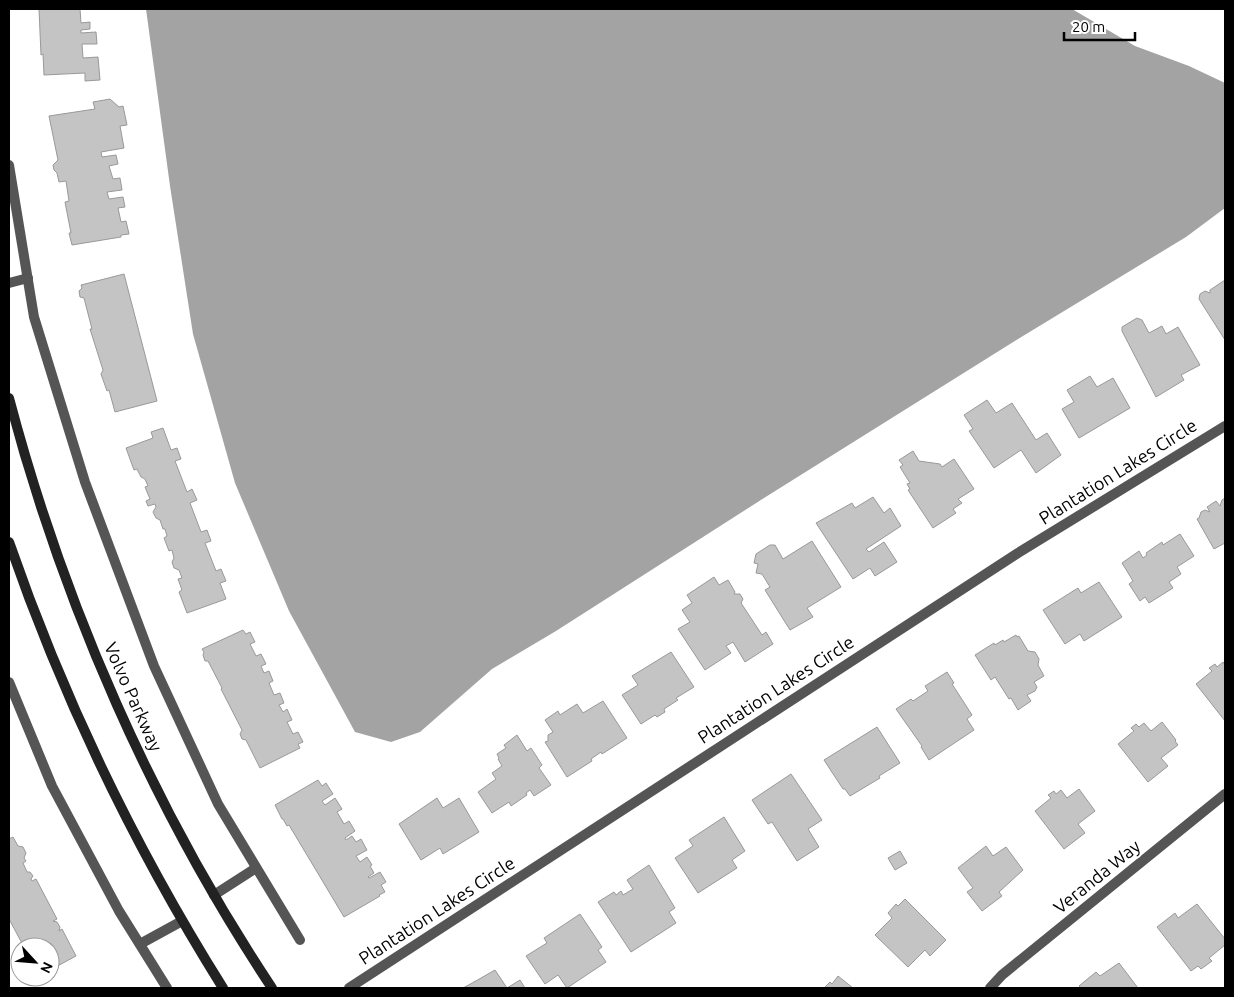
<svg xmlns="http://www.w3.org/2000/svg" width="1234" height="997" viewBox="0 0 1234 997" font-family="Ubuntu,sans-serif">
  <rect width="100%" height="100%" fill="#fff"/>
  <polygon fill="#a3a3a3" points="146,9 1072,9 1135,46 1189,66 1225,83 1225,208 1186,237 1018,339 764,498 556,631 492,669 420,732 391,742 355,732 289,611 235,483 193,334 170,186"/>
  <g fill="#c4c4c4" stroke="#999">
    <polygon points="39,9 80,9 81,23 90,22 90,29 81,30 81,33 96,32 97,44 82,44 83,58 98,57 100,80 85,81 85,73 44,75 43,54 41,55"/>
    <polygon points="110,99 119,107 123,106 127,125 120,126 124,148 101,152 102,157 116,155 118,164 109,166 113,179 120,178 122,190 107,192 109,199 123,197 125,207 118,208 121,222 126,221 129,234 121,235 121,237 72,245 69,233 71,233 65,202 69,201 66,181 59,182 57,173 54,170 53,165 58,160 49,116 95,109 93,102"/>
    <polygon points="124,274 157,401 115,412 109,390 107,391 101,374 103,370 90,329 92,329 84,298 80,297 79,291 82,288 81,285"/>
    <polygon points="1225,280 1225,340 1199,299 1200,294 1205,291 1210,293 1210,290"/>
    <polygon points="1137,318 1142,320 1149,333 1162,326 1166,334 1178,327 1200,365 1181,375 1184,380 1156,397 1122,331 1122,327"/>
    <polygon points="1090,376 1097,387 1113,378 1130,408 1079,438 1062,409 1074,402 1067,390"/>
    <polygon points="987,400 996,413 1012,403 1036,440 1047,433 1061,455 1036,473 1021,450 994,468 969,431 973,429 964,415"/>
    <polygon points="163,428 171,450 177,448 181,459 175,461 187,492 192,489 197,500 190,503 201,532 207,530 211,541 205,543 216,571 221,569 226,581 220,583 226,599 187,613 179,592 182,590 178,579 182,578 179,570 174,568 172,562 174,558 172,550 169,551 164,538 167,536 165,529 163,529 160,520 156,518 153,512 156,507 155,504 148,506 146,501 150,499 145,487 148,486 145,479 141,477 137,469 134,470 126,448 153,438 151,432"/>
    <polygon points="913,451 919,461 940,464 942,467 954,459 974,489 958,499 962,503 953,509 956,513 933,528 908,490 910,489 907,484 910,483 900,467 903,465 899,460"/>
    <polygon points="873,497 884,513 890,508 901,526 866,549 869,552 884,542 897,562 875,576 870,568 853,579 816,523 852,503 855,508"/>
    <polygon points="1225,498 1225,543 1214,549 1197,519 1199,518 1201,512 1205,510 1210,512 1207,507 1216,501 1220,506 1222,500"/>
    <polygon points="1180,534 1194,556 1177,567 1181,574 1169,582 1173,588 1149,603 1145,597 1140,601 1129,584 1133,581 1122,563 1139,551 1143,558 1147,555 1146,553 1162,542 1163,545"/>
    <polygon points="812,541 841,587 807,608 813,617 790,630 765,590 770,587 762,574 756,573 758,564 754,563 756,554 770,545 775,545 783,559"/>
    <polygon points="714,577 719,585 728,580 735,592 734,594 740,594 743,599 741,603 762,635 766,632 773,644 745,662 733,642 726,646 731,653 705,670 678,629 690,622 682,610 692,603 687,595"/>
    <polygon points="1099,582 1122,617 1084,641 1080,634 1065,644 1043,610 1078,588 1081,593"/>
    <polygon points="243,630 246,634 250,632 255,642 250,644 256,656 261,654 266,664 261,666 264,673 269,671 273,681 269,683 274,695 280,693 284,703 279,705 283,712 287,709 292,720 287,722 293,734 298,732 303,742 298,744 300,748 260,768 246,740 242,739 240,734 242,730 221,689 222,688 208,661 205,661 203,655 204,652 202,649"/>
    <polygon points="1016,635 1017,637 1019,636 1028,651 1035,652 1039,659 1038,665 1044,676 1034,682 1037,687 1035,691 1027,695 1031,701 1018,710 1011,698 1009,699 995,677 991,680 975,655 994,643 995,645 1003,640 1004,642"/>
    <polygon points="671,652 694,687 676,698 678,700 664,709 665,712 657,717 655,715 641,724 622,695 638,685 632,676"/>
    <polygon points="1223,662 1225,665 1225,721 1196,684 1212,671 1209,668 1215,664 1217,667"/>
    <polygon points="947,672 954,683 952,684 972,715 967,719 974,730 929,760 921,747 922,746 896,709 911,699 913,701 928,691 925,686"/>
    <polygon points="603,701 627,738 602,754 601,752 591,759 592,761 567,777 545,742 548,741 548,735 553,732 545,720 558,711 560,715 577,704 583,713"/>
    <polygon points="1162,722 1176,740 1175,741 1178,745 1161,758 1168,766 1148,782 1118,744 1134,731 1131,728 1136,724 1139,727 1144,723 1151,731"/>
    <polygon points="877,727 900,763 879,776 880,778 850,796 845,789 843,789 824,760"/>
    <polygon points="517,735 527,751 531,748 542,765 539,768 551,785 534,796 530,790 526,793 527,795 511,806 509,802 492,813 478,792 496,779 492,773 502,766 498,759 499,758 497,754 506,748 504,745"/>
    <polygon points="791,774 822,820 808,829 819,847 797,861 772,822 768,824 752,800"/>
    <polygon points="318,780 322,786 326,783 333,794 322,801 325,805 335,798 342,809 337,812 344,824 349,821 355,831 345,838 346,840 352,836 356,842 361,839 367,850 356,856 360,862 367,857 372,865 370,866 374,873 368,877 369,878 380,872 386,882 381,885 385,892 379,895 380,896 344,917 289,825 287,826 283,819 282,819 275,805"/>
    <polygon points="1079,789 1095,811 1078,824 1085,833 1064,849 1035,811 1051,798 1048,795 1054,791 1056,794 1061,790 1067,798"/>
    <polygon points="437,798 443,808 459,798 479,832 443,854 440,848 421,860 399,824"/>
    <polygon points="724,817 745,851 732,860 737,868 698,893 675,858 693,846 689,840"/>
    <polygon points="13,837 18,846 23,847 26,853 24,858 26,861 23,863 27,872 30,872 33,876 31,879 32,881 36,879 57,919 53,921 57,922 60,927 59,931 62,929 76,956 50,970 53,975 38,983 35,977 50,977 50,947 24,947 9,919 9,839"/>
    <polygon points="986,846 993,856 1006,847 1023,870 999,892 1002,896 982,911 967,892 973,888 958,868"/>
    <polygon points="900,851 907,863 895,870 888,858"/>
    <polygon points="649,865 675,908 669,912 676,923 631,952 598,902 614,892 616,895 621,891 623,895 633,889 627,880"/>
    <polygon points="905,899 946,940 930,956 925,950 908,967 875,935 892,918 888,913 896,904 898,906"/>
    <polygon points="1197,904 1225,939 1225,945 1209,958 1212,961 1201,969 1198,966 1191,971 1157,927 1175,913 1178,918"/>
    <polygon points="580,914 602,947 598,950 606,962 567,988 558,975 545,984 526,956 547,943 544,938"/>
    <polygon points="1119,963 1138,988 1081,988 1079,986 1096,972 1100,976"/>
    <polygon points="495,970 507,988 463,988 474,982"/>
    <polygon points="838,976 853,988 824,988 830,982 832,984"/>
    <polygon points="520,980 525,988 507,988"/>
  </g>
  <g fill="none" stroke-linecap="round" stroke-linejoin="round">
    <g stroke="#555" stroke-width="10">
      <polyline points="9,165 34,317 85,482 154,666 218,804 300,940"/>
      <polyline points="9,283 28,278"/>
      <polyline points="9,682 52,786 119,911 167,988"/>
      <polyline points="214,895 256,868"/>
      <polyline points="140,944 182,921"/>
    </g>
    <g stroke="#555" stroke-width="10">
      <polyline points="349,988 1018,553 1225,426"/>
      <polyline points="990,988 1002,975 1225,794"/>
    </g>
    <g stroke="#222" stroke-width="10">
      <path d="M 9,398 C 64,606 153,809 272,988"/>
      <path d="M 9,542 C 64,701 134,846 223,988"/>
    </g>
  </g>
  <g text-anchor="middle" stroke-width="4" stroke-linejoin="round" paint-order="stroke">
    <g font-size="18" fill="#000" stroke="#fff">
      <text transform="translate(1118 472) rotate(-32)" y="6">Plantation Lakes Circle</text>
      <text transform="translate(776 690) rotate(-33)" y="6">Plantation Lakes Circle</text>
      <text transform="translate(133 697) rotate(66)" y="6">Volvo Parkway</text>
      <text transform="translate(1097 877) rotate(-39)" y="6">Veranda Way</text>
      <text transform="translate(437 911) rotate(-33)" y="6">Plantation Lakes Circle</text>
    </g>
  </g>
  <rect width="1234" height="997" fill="none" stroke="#000000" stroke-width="20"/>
  <g transform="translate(35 962) rotate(116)"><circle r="24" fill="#ffffff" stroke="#999999"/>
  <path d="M0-4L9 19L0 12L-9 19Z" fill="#000000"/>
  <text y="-8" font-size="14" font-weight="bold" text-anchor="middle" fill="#000000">N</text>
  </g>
  <path d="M1064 32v8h71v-8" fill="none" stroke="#000000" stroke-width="2.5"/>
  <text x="1072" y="32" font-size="15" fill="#000000" stroke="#ffffff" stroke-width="4" paint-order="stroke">20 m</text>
</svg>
